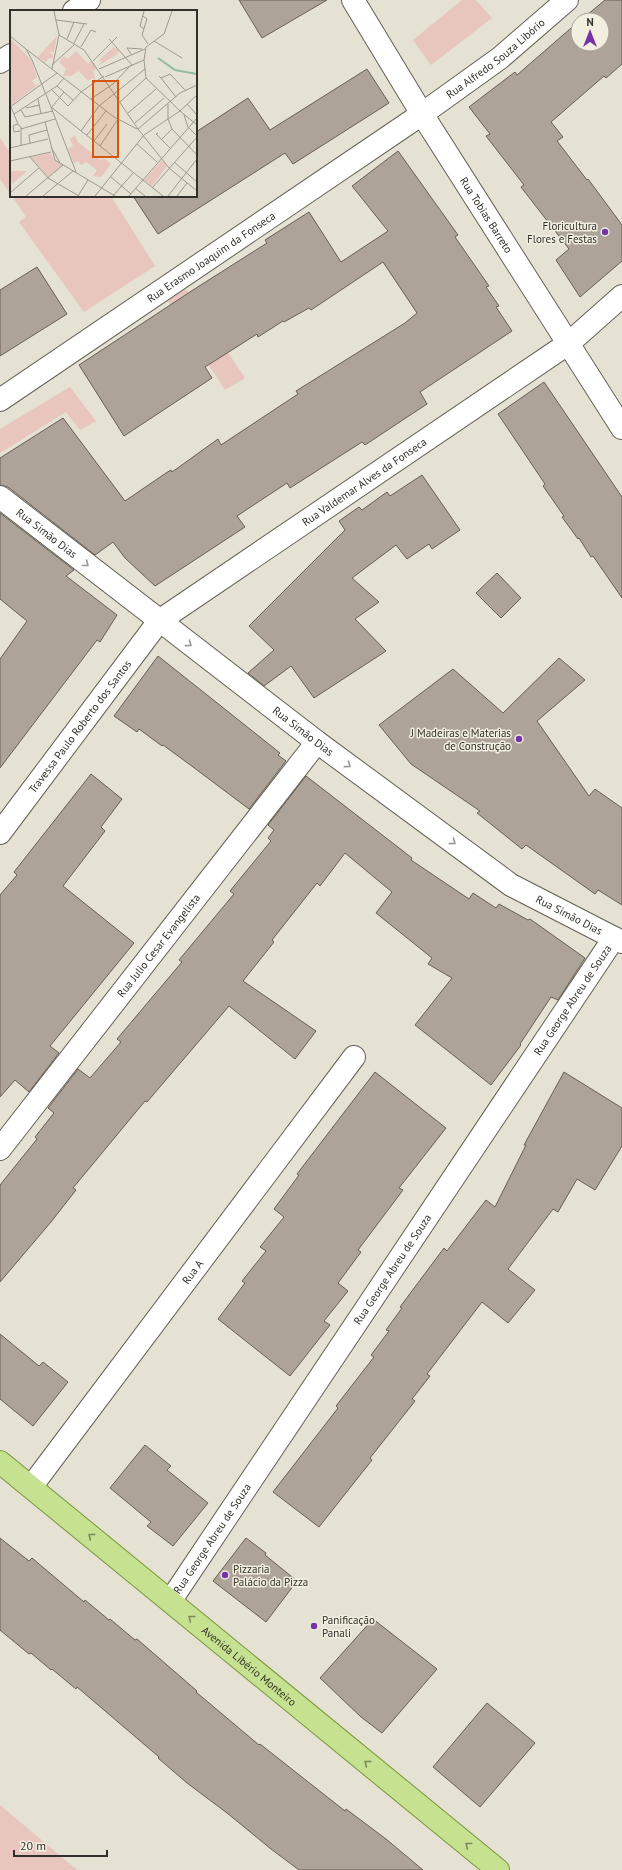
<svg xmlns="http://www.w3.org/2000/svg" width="622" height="1870" viewBox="0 0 622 1870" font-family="'PT Sans',sans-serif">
  <rect width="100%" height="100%" fill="#e5e1d3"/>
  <g fill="#e8c6bd">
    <polygon points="462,0 476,0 492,18 431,65 413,40"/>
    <polygon points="0,138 11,154 11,195 0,179"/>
    <polygon points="12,196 39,196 42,200 48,196 111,196 155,266 84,312 19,222 26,217"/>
    <polygon points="186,289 245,378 225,390 167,300"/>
    <polygon points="70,387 96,421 80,430 66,412 0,453 0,429"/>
    <polygon points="0,1805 77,1870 0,1870"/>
  </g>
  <g fill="#aea398" stroke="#685e54">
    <polygon points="239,0 327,0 262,38"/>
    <polygon points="605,0 622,0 622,64 606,78 604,76 551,122 563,137 557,141 587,180 588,179 622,225 622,261 580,297 556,260 569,249 521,187 524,185 486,136 490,134 469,107 515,72 517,75 578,22 578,44 602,44 602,20 581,20"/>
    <polygon points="367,69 389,103 293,164 285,153 158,234 133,196 196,196 196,132 248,98 270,130"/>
    <polygon points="398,151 458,235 455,237 489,286 486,287 499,306 496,307 512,331 420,392 427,404 365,445 362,442 290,488 287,483 237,516 245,527 155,586 125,558 113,542 95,555 8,487 0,485 0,458 63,418 125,501 166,473 171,470 172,472 218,439 221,445 298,394 296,391 405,323 417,313 383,262 311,310 309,308 284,322 283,321 258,337 257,334 205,367 212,378 124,436 79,365 193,290 267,243 265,240 309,212 341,262 388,231 352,186"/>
    <polygon points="37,267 67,314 0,356 0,290"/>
    <polygon points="544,382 622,497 622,598 593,556 591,557 579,538 578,539 562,517 564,516 543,486 545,484 498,414"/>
    <polygon points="422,475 460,530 432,549 429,544 407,559 396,545 352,578 379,602 355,619 386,651 314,698 291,666 264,686 248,673 274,650 249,626 345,530 339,521 359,507 362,510 387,492 390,496"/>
    <polygon points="0,513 74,570 66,576 117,615 100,642 97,640 0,768 0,659 27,621 0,599"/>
    <polygon points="497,573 521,598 501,618 476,593"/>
    <polygon points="158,656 280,753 278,755 286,761 249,809 189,764 163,745 162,746 139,729 137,732 114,716"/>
    <polygon points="559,658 585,680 537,721 589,796 595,789 622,808 622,905 598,890 595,894 526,845 522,849 477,813 480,811 411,764 379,725 453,669 503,713"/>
    <polygon points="91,774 122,799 101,827 105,831 63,886 134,943 50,1046 59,1053 29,1092 15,1080 0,1097 0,895 17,875 14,872"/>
    <polygon points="306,776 412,858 411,860 469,899 473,893 496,908 499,904 528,920 530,919 585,958 558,1000 551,997 520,1044 521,1045 491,1085 415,1025 452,978 428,964 432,958 376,913 392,892 345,853 320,886 317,883 272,940 274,942 243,981 316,1031 295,1059 229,1006 147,1102 145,1101 73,1188 76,1190 51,1222 0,1282 0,1185 37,1139 35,1137 54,1113 48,1108 78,1069 90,1078 121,1042 117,1039 182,962 179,960 234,894 230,891 271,841 268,838 274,830 268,825"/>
    <polygon points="375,1072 446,1128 399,1188 403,1190 358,1250 361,1252 338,1283 348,1291 324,1321 330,1325 290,1376 218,1319 245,1283 242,1281 266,1251 260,1247 284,1217 274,1209 299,1175 297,1174"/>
    <polygon points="564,1072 622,1108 622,1146 595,1190 577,1179 558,1212 553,1209 508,1269 535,1290 508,1323 482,1302 427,1374 430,1376 412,1399 415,1401 370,1458 372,1460 319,1527 273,1492 338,1408 336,1406 374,1357 371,1355 389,1331 386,1330 402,1308 400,1307 444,1248 447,1251 486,1200 495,1207 526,1145 524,1145"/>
    <polygon points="0,1334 39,1366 43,1362 68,1382 33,1426 0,1399"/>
    <polygon points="145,1445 171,1466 167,1470 208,1503 173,1546 147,1526 151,1522 110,1488"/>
    <polygon points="0,1538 29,1561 32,1558 84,1602 85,1600 109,1620 110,1619 135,1640 137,1639 197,1691 196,1692 259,1745 260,1744 345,1811 346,1809 386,1839 423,1870 299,1870 271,1849 227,1813 187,1783 158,1758 159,1757 77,1687 76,1689 52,1669 51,1670 31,1653 29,1654 0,1630"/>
    <polygon points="246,1538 266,1553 265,1555 297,1581 266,1622 213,1581"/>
    <polygon points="373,1619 437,1669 382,1733 361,1717 320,1678"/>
    <polygon points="487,1703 535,1743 480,1807 433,1767"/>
  </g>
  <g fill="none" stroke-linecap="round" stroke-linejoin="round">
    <defs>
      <g id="minor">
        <path id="s1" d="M 353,0 L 422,114 L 622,428"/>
        <polyline points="74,11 89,0"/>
        <polyline points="0,62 11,55"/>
        <path id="s2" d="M 0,400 L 422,114 L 500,58 L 567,0"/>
        <path id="s3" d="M 0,497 L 317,742 L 511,885 L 622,942"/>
        <path id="s4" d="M 0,833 L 159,621 L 569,343 L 622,296"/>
        <path id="s5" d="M 0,1149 L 317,742"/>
        <path id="s6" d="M 31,1487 L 354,1057"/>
        <path id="s7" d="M 171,1600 L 614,938"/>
      </g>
      <g id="major">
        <path id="s8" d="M 0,1462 L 498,1870"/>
      </g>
    </defs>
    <use href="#minor" stroke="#646155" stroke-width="24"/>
    <use href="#major" stroke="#79963b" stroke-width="24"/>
    <use href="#minor" stroke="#fff" stroke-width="22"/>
    <use href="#major" stroke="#c6e18f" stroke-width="22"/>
  </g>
  <defs><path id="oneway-chevron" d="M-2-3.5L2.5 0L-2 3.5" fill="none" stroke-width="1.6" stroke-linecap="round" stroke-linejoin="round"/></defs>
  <g stroke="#989894">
    <use href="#oneway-chevron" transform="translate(86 564) rotate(38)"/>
    <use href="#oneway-chevron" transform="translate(189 644) rotate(37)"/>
    <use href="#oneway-chevron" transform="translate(348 765) rotate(36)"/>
    <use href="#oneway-chevron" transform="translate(453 842) rotate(36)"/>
  </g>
  <g stroke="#7c885c">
    <use href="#oneway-chevron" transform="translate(91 1536) rotate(-141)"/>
    <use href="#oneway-chevron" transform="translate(191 1618) rotate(-141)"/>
    <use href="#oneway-chevron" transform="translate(367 1763) rotate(-141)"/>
    <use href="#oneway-chevron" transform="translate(468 1845) rotate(-141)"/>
  </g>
  <g fill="#7334a9" stroke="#f2efe0" stroke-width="1.5">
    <circle cx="605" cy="232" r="4"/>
    <circle cx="519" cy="739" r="4"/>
    <circle cx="225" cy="1575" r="4"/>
    <circle cx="314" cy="1626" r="4"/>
  </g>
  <g text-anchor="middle" stroke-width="3" stroke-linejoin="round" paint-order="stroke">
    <g font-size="11" fill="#31302a" stroke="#f2efe0">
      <text dy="4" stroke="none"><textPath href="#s2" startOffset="602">Rua Alfredo Souza Libório</textPath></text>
      <text dy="4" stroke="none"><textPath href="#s1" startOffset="253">Rua Tobias Barreto</textPath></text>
      <text dy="4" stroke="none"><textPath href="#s2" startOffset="255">Rua Erasmo Joaquim da Fonseca</textPath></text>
      <text dy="4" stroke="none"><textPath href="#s4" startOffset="513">Rua Valdemar Alves da Fonseca</textPath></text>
      <text dy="4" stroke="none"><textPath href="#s3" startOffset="59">Rua Simão Dias</textPath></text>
      <text dy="4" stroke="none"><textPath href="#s4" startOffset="133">Travessa Paulo Roberto dos Santos</textPath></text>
      <text dy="4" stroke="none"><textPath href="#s3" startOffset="383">Rua Simão Dias</textPath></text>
      <text dy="4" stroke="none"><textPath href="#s3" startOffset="707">Rua Simão Dias</textPath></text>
      <text dy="4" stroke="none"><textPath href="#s5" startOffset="258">Rua Julio Cesar Evangelista</textPath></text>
      <text dy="4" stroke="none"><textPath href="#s7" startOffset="722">Rua George Abreu de Souza</textPath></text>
      <text dy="4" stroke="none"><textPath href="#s7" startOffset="398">Rua George Abreu de Souza</textPath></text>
      <text dy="4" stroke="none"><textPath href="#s6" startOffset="269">Rua A</textPath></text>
      <text dy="4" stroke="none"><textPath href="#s7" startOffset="74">Rua George Abreu de Souza</textPath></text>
      <text dy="4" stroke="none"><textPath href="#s8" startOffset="322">Avenida Libério Monteiro</textPath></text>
    </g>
    <g font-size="11" fill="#31302a" stroke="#f2efe0" text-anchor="end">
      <text x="597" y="230">Floricultura<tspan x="597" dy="13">Flores e Festas</tspan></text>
      <text x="511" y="737">J Madeiras e Materias<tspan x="511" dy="13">de Construção</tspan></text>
      <text x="233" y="1573" text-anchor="start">Pizzaria<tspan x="233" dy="13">Palácio da Pizza</tspan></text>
      <text x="322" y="1624" text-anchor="start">Panificação<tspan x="322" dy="13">Panali</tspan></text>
    </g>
  </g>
  <g transform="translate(10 10)">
    <rect width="187" height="187" fill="#e5e1d3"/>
    <path d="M 47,26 L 44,42 L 39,42 L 43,45 L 43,49 L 40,48 L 35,52 L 28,47 ZM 0,28 L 21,50 L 27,67 L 22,71 L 25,75 L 30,73 L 0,96 ZM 104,37 L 109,41 L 106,45 L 88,56 L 91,52 L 89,50 ZM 66,41 L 78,54 L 81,51 L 87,58 L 83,61 L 86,71 L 83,68 L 78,71 L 69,61 L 61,66 L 53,66 L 56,59 L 49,52 L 54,46 L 58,49 ZM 65,125 L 68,132 L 90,150 L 95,149 L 101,154 L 91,167 L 83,166 L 87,160 L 76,152 L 71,155 L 69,151 L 64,153 L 58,139 L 63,136 L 60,129 ZM 41,143 L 44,150 L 53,155 L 38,167 L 21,147 ZM 152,150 L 157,156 L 142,176 L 134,170 ZM 0,161 L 17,161 L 2,174 Z" fill="#e8c6bd"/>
    <path fill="none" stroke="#92bda1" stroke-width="2" d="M 148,48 L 165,60 L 187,64"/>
    <path fill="none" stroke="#9d9a8f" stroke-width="1" d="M 162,1 L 154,24 L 136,37 L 134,50 L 136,68 L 170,101 L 187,85M 133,6 L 137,9 L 132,25 L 138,34M 46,10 L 77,14M 134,19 L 130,16 L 134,1M 49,25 L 74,40 L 128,119 L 159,158 L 187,181M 0,26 L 16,39 L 22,50 L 41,97 L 153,186M 57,29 L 64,12M 99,29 L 122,55M 144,31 L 172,48M 64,33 L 74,14M 71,37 L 81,20 L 86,22M 16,39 L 104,107 L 127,119M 121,44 L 117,38 L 132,39M 83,51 L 107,27M 42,55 L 65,34M 42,59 L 49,25 L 44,1M 89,59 L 135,39M 149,66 L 151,68 L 160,64 L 175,80M 95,67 L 134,50M 151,68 L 166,87M 47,76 L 63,90M 42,80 L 58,96 L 71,82 L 94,66M 28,89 L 31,104M 81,89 L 103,74 L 121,55M 110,92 L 136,68M 158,94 L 158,109 L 162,119 L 187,145M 177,94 L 187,105M 0,97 L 47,63M 1,97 L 8,114M 41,97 L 66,162M 42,97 L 54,82M 16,98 L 30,95M 11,100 L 15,107 L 43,101M 118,103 L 146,79M 4,104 L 47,76 L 54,68M 174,105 L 178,117 L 187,126M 35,112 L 45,150 L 105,186M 125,113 L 154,88M 11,119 L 45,109M 128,119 L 170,83 L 187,75M 10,121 L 4,122 L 3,116 L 7,114 L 11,117 L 11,135M 71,121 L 89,96 L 135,59M 148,123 L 146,124 L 160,138M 77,125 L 96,101M 151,130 L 162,119M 84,131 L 97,114M 20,133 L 19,125 L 37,120M 127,134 L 147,152M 90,136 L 108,109M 41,137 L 50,153M 0,138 L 38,129M 20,147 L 38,168 L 69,186M 0,151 L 41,142M 164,152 L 187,172M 101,167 L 121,184M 125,178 L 135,186M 142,178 L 187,127M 0,183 L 29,158M 16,186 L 53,155M 33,186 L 63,161M 68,186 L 78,170M 85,186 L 134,125 L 170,101 L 187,115M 103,186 L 123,163M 119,186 L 187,108M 158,186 L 187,149M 167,186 L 177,173"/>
    <path fill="#d6550f" fill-opacity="0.15" stroke="#d6550f" stroke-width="2" d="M 83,71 L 108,71 L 108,147 L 83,147 Z"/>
    <rect width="187" height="187" fill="none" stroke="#31302a" stroke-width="2"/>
  </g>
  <g transform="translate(590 32)"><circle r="19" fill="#f2efe0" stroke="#a5a397"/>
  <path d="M0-3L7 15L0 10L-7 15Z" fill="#7334a9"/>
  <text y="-6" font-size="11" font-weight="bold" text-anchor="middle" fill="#31302a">N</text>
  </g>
  <path d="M14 1850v6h93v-6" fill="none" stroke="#31302a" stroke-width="2"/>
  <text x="20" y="1850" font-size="12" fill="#31302a" stroke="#f2efe0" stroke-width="3" paint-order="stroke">20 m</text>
</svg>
